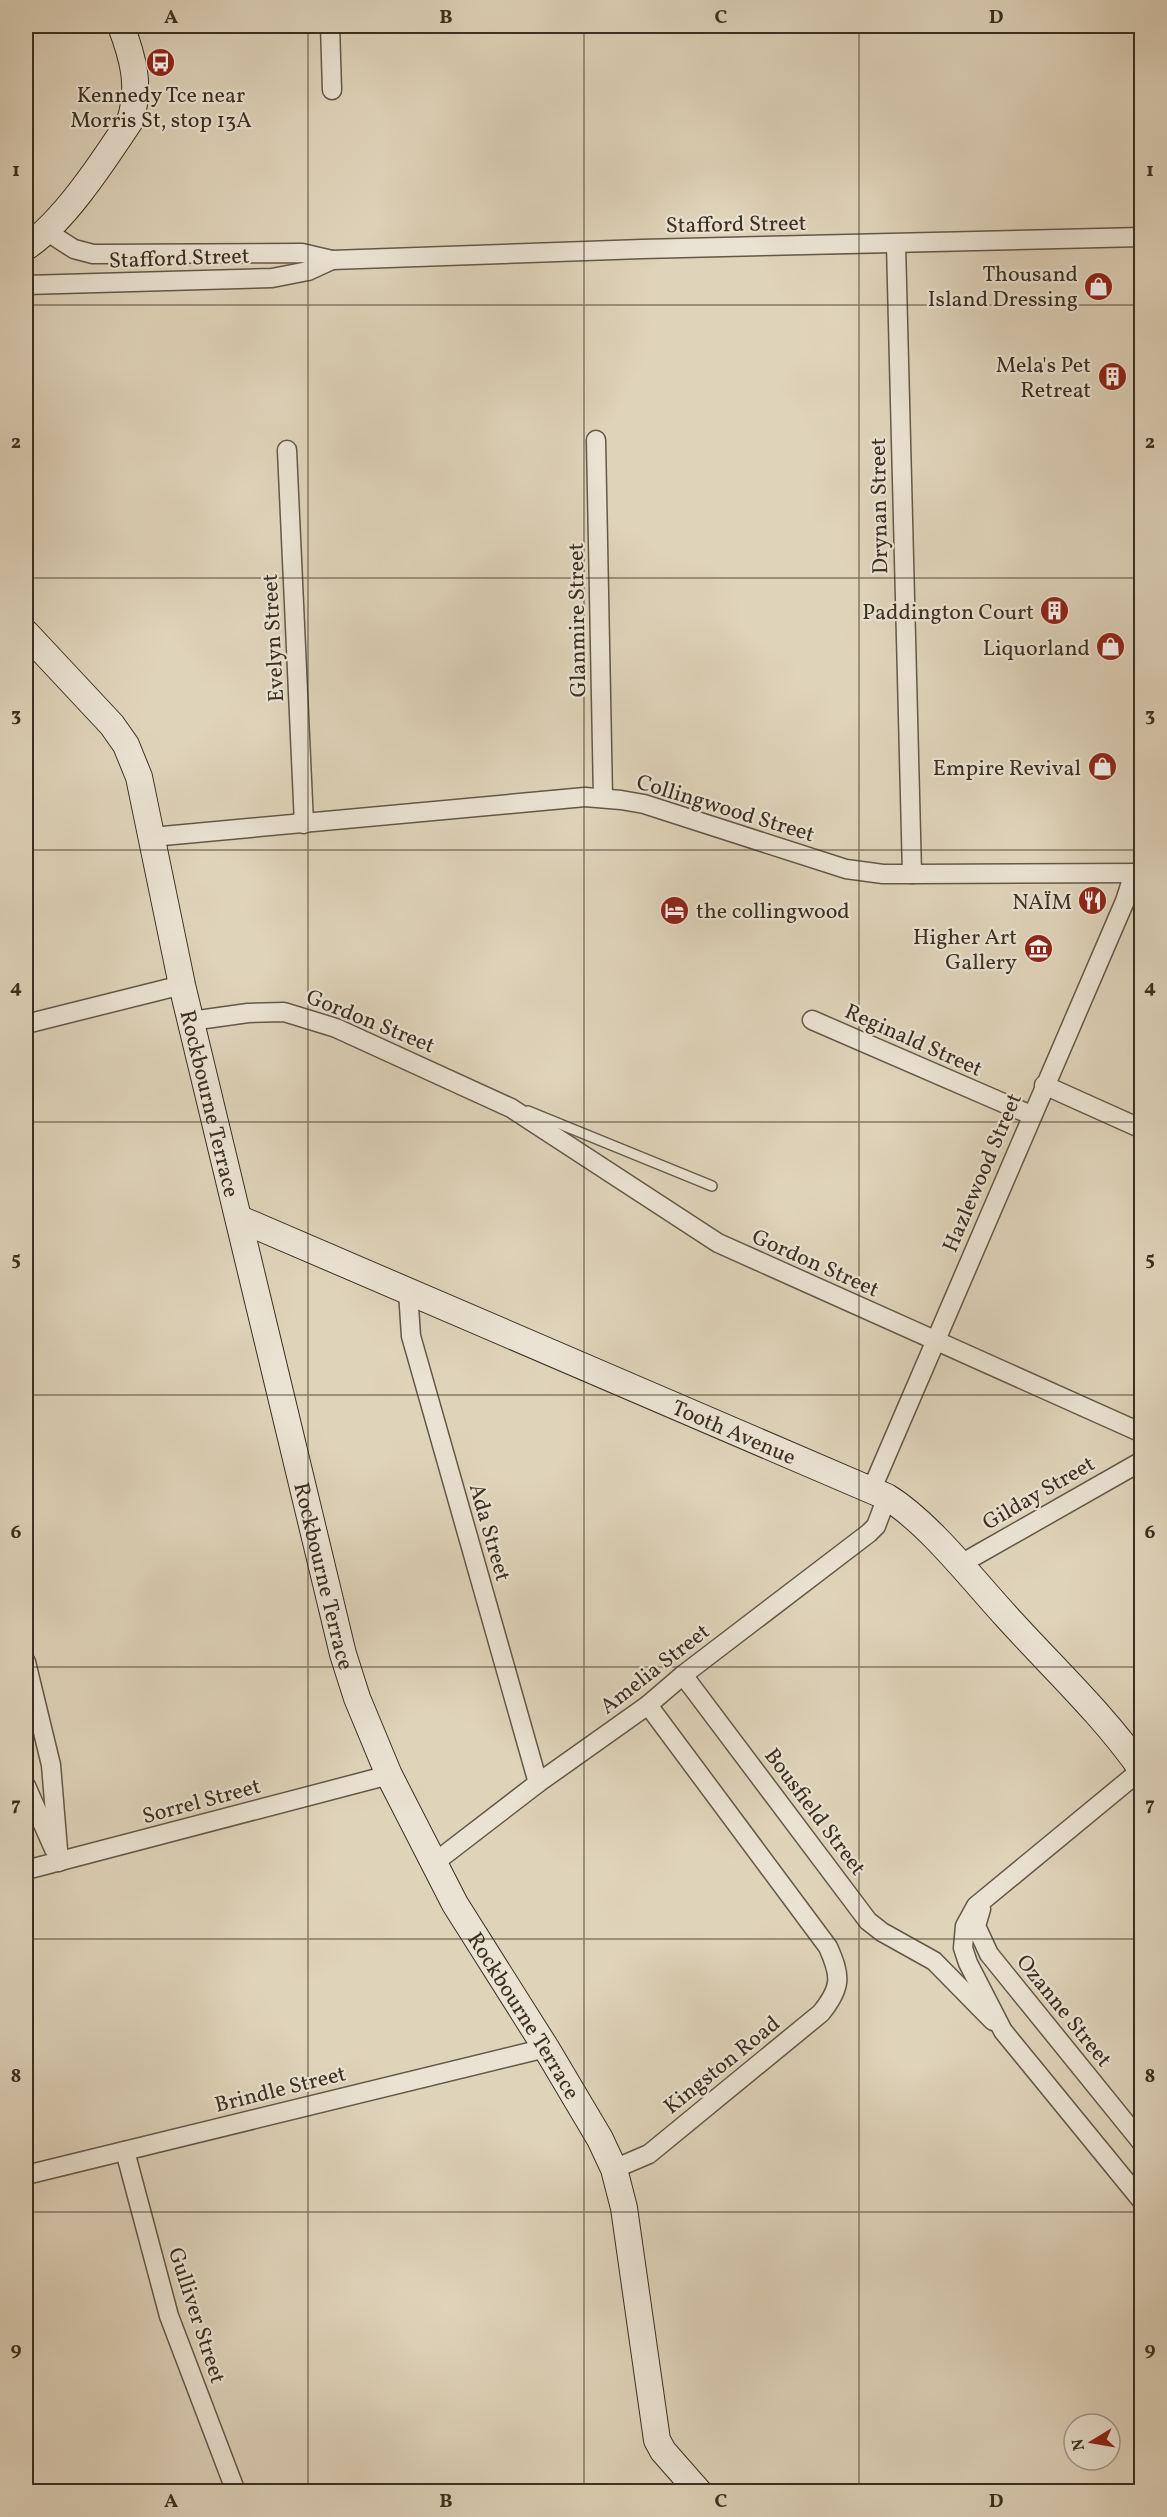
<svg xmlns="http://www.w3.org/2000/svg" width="1167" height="2517" viewBox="0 0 1167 2517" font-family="Vollkorn,serif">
  <rect width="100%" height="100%" fill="#dfd3ba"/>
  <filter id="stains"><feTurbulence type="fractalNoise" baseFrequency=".00333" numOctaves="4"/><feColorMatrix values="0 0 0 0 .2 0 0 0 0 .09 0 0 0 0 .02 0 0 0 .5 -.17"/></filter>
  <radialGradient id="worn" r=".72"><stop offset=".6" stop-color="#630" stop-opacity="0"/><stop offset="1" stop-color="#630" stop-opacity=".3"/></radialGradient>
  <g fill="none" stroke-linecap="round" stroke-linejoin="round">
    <defs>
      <polyline id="lane" points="528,1111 712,1186"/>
      <g id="street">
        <polyline points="330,26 332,90"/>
        <polyline points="46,231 74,249 93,254 302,253 332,260 642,249 1142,237"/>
        <polyline points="896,244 912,874"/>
        <polyline points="26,285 272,278 308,271 332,260"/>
        <polyline points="596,440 603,798"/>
        <polyline points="287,450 304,824"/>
        <polyline points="152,837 585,797 621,800 644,804 846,869 883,874 912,874 1142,873"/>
        <polyline points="812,1020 1031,1115"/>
        <polyline points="191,1021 248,1013 284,1012 336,1028 511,1108 718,1243 1142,1433"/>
        <polyline points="26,1024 182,985"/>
        <polyline points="1044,1085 1142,1129"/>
        <polyline points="408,1292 411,1336 538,1783"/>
        <polyline points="871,1491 1125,901 1134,873"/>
        <polyline points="959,1565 1142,1461"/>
        <polyline points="26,1662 51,1765 59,1862"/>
        <polyline points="683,1675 868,1921 882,1932 934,1961 993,2021"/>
        <polyline points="1141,1770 976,1906 965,1926 963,1948 968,1963 1003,2031 1142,2201"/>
        <polyline points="26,1786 54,1849"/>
        <polyline points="434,1863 538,1783 648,1705 683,1675 869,1533 876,1526 887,1497"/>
        <polyline points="26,1870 389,1775"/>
        <polyline points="981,1909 976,1926 989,1954 1142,2143"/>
        <polyline points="125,2151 169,2316 236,2492"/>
        <path d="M 614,2169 L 649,2154 L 821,2013 C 842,1987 841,1976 828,1947 L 648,1705"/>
        <polyline points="26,2175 546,2048"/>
      </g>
      <g id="secondary">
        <path d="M 26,247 C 64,222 104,160 130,121 C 141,86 133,58 121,26"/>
        <path id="s1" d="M 26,633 L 112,725 L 126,745 L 139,777 L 182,985 L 343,1654 L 357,1698 L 389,1775 L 455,1904 L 546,2048 L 600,2139 L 614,2169 L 624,2208 L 657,2440 L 663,2451 L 699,2492"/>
        <path id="s2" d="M 240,1219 L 887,1497 C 929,1523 972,1579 1006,1616 C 1051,1666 1103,1714 1142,1770"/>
      </g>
    </defs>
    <use href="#lane" stroke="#645847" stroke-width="12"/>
    <use href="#street" stroke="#645847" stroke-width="21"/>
    <use href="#secondary" stroke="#3b2f21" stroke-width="28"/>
    <use href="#lane" stroke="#eae2d2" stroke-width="9"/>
    <use href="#street" stroke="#eae2d2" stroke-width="18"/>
    <use href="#secondary" stroke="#eae2d2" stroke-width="26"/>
  </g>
  <path fill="none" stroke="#3b2f21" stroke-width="1.5" stroke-opacity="0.55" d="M 308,26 L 308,2492M 584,26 L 584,2492M 859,26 L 859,2492M 26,305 L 1142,305M 26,578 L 1142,578M 26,850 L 1142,850M 26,1122 L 1142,1122M 26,1395 L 1142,1395M 26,1667 L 1142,1667M 26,1939 L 1142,1939M 26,2212 L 1142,2212"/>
  <defs>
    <symbol id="bus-disc" viewBox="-11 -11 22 22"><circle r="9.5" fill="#8f2418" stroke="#eae2d2"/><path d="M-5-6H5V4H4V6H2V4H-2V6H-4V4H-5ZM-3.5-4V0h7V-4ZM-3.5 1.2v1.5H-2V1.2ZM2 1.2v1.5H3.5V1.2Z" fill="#fff"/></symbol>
    <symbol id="shop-disc" viewBox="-11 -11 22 22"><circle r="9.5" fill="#8f2418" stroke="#eae2d2"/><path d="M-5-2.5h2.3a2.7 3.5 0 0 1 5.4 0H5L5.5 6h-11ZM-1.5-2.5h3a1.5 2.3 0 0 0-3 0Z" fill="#fff"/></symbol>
    <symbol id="building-disc" viewBox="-11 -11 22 22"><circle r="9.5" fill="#8f2418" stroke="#eae2d2"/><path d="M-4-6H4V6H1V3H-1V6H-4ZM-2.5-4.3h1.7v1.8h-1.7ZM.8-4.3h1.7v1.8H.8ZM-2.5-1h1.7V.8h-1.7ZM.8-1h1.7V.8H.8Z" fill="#fff"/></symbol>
    <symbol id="restaurant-disc" viewBox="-11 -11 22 22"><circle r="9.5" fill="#8f2418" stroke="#eae2d2"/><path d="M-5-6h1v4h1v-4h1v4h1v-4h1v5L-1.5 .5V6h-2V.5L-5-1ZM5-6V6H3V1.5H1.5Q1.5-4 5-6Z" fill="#fff"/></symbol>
    <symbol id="hotel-disc" viewBox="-11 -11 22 22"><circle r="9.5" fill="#8f2418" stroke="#eae2d2"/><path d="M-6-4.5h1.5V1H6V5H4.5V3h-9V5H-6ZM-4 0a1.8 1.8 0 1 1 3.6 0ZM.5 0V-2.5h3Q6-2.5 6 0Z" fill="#fff"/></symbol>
    <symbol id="museum-disc" viewBox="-11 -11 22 22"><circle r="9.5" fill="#8f2418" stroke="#eae2d2"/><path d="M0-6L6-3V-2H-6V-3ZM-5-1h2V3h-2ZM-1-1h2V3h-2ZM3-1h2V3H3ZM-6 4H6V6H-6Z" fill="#fff"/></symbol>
  </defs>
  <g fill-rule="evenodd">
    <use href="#bus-disc" x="144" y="46" width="33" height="33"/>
    <use href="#shop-disc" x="1082" y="270" width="33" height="33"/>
    <use href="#building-disc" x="1096" y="360" width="33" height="33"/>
    <use href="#building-disc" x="1038" y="594" width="33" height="33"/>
    <use href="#shop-disc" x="1094" y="630" width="33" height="33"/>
    <use href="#shop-disc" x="1086" y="750" width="33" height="33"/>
    <use href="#restaurant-disc" x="1076" y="884" width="33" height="33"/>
    <use href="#hotel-disc" x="658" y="894" width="33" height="33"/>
    <use href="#museum-disc" x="1022" y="932" width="33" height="33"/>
  </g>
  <g text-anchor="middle" stroke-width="4.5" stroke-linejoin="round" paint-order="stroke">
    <g font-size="22" fill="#3b2f21" stroke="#eae2d2" text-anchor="end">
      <text x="161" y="102" text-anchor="middle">Kennedy Tce near<tspan x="161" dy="25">Morris St, stop 13A</tspan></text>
      <text x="1078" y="281">Thousand<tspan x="1078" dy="25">Island Dressing</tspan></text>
      <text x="1091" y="372">Mela's Pet<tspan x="1091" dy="25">Retreat</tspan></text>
      <text x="1034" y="619">Paddington Court</text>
      <text x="1090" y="655">Liquorland</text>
      <text x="1081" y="775">Empire Revival</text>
      <text x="1072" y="909">NAÏM</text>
      <text x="696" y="918" text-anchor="start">the collingwood</text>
      <text x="1017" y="944">Higher Art<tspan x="1017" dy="25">Gallery</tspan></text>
    </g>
    <g font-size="22" fill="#3b2f21" stroke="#eae2d2">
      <text transform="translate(736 223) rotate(-1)" y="8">Stafford Street</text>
      <text transform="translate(179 257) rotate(-2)" y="8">Stafford Street</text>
      <text transform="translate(878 506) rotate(-91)" y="8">Drynan Street</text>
      <text transform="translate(576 620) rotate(-91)" y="8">Glanmire Street</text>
      <text transform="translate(272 638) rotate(-93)" y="8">Evelyn Street</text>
      <text transform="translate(726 807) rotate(17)" y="8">Collingwood Street</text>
      <text transform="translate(371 1020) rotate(22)" y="8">Gordon Street</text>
      <text transform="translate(914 1039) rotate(24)" y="8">Reginald Street</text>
      <text dy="8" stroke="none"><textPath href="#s1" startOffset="519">Rockbourne Terrace</textPath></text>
      <text transform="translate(981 1172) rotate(-67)" y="8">Hazlewood Street</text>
      <text transform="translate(816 1262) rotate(24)" y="8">Gordon Street</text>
      <text dy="8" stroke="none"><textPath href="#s2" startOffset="538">Tooth Avenue</textPath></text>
      <text transform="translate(1038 1492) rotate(-30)" y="8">Gilday Street</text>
      <text transform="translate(491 1532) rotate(74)" y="8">Ada Street</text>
      <text dy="8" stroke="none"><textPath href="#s1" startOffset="1005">Rockbourne Terrace</textPath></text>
      <text transform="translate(654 1668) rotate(-38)" y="8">Amelia Street</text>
      <text transform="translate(201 1800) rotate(-15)" y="8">Sorrel Street</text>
      <text transform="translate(816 1811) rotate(53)" y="8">Bousfield Street</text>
      <text transform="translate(1065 2010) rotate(51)" y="8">Ozanne Street</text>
      <text dy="8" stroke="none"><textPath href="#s1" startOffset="1491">Rockbourne Terrace</textPath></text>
      <text transform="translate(721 2064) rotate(-39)" y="8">Kingston Road</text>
      <text transform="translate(280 2088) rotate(-14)" y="8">Brindle Street</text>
      <text transform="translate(198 2315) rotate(72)" y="8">Gulliver Street</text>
    </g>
  </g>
  <rect width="1167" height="2517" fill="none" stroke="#dfd3ba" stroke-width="66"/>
  <g transform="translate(1092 2442) rotate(259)"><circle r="28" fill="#eae2d2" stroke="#a49a8b" stroke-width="1.5"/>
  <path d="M0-4.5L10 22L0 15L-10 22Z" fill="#8f2418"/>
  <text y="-9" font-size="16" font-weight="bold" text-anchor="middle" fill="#3b2f21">N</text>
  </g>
  <rect x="33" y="33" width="1101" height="2451" fill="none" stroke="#3b2f21" stroke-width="2"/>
  <g font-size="20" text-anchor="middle" font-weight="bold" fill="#3b2f21">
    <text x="171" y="23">A</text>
    <text x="446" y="23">B</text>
    <text x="721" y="23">C</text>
    <text x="996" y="23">D</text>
    <text x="16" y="176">1</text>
    <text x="1150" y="176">1</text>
    <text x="16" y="448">2</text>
    <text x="1150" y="448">2</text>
    <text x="16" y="721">3</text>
    <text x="1150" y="721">3</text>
    <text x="16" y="993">4</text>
    <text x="1150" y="993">4</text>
    <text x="16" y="1265">5</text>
    <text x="1150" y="1265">5</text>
    <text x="16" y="1538">6</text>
    <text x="1150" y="1538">6</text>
    <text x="16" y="1810">7</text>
    <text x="1150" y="1810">7</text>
    <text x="16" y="2082">8</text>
    <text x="1150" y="2082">8</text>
    <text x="16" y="2355">9</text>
    <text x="1150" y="2355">9</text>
    <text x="171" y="2507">A</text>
    <text x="446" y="2507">B</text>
    <text x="721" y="2507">C</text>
    <text x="996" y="2507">D</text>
  </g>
  <rect width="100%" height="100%" filter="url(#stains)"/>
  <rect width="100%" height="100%" fill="url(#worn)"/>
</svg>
